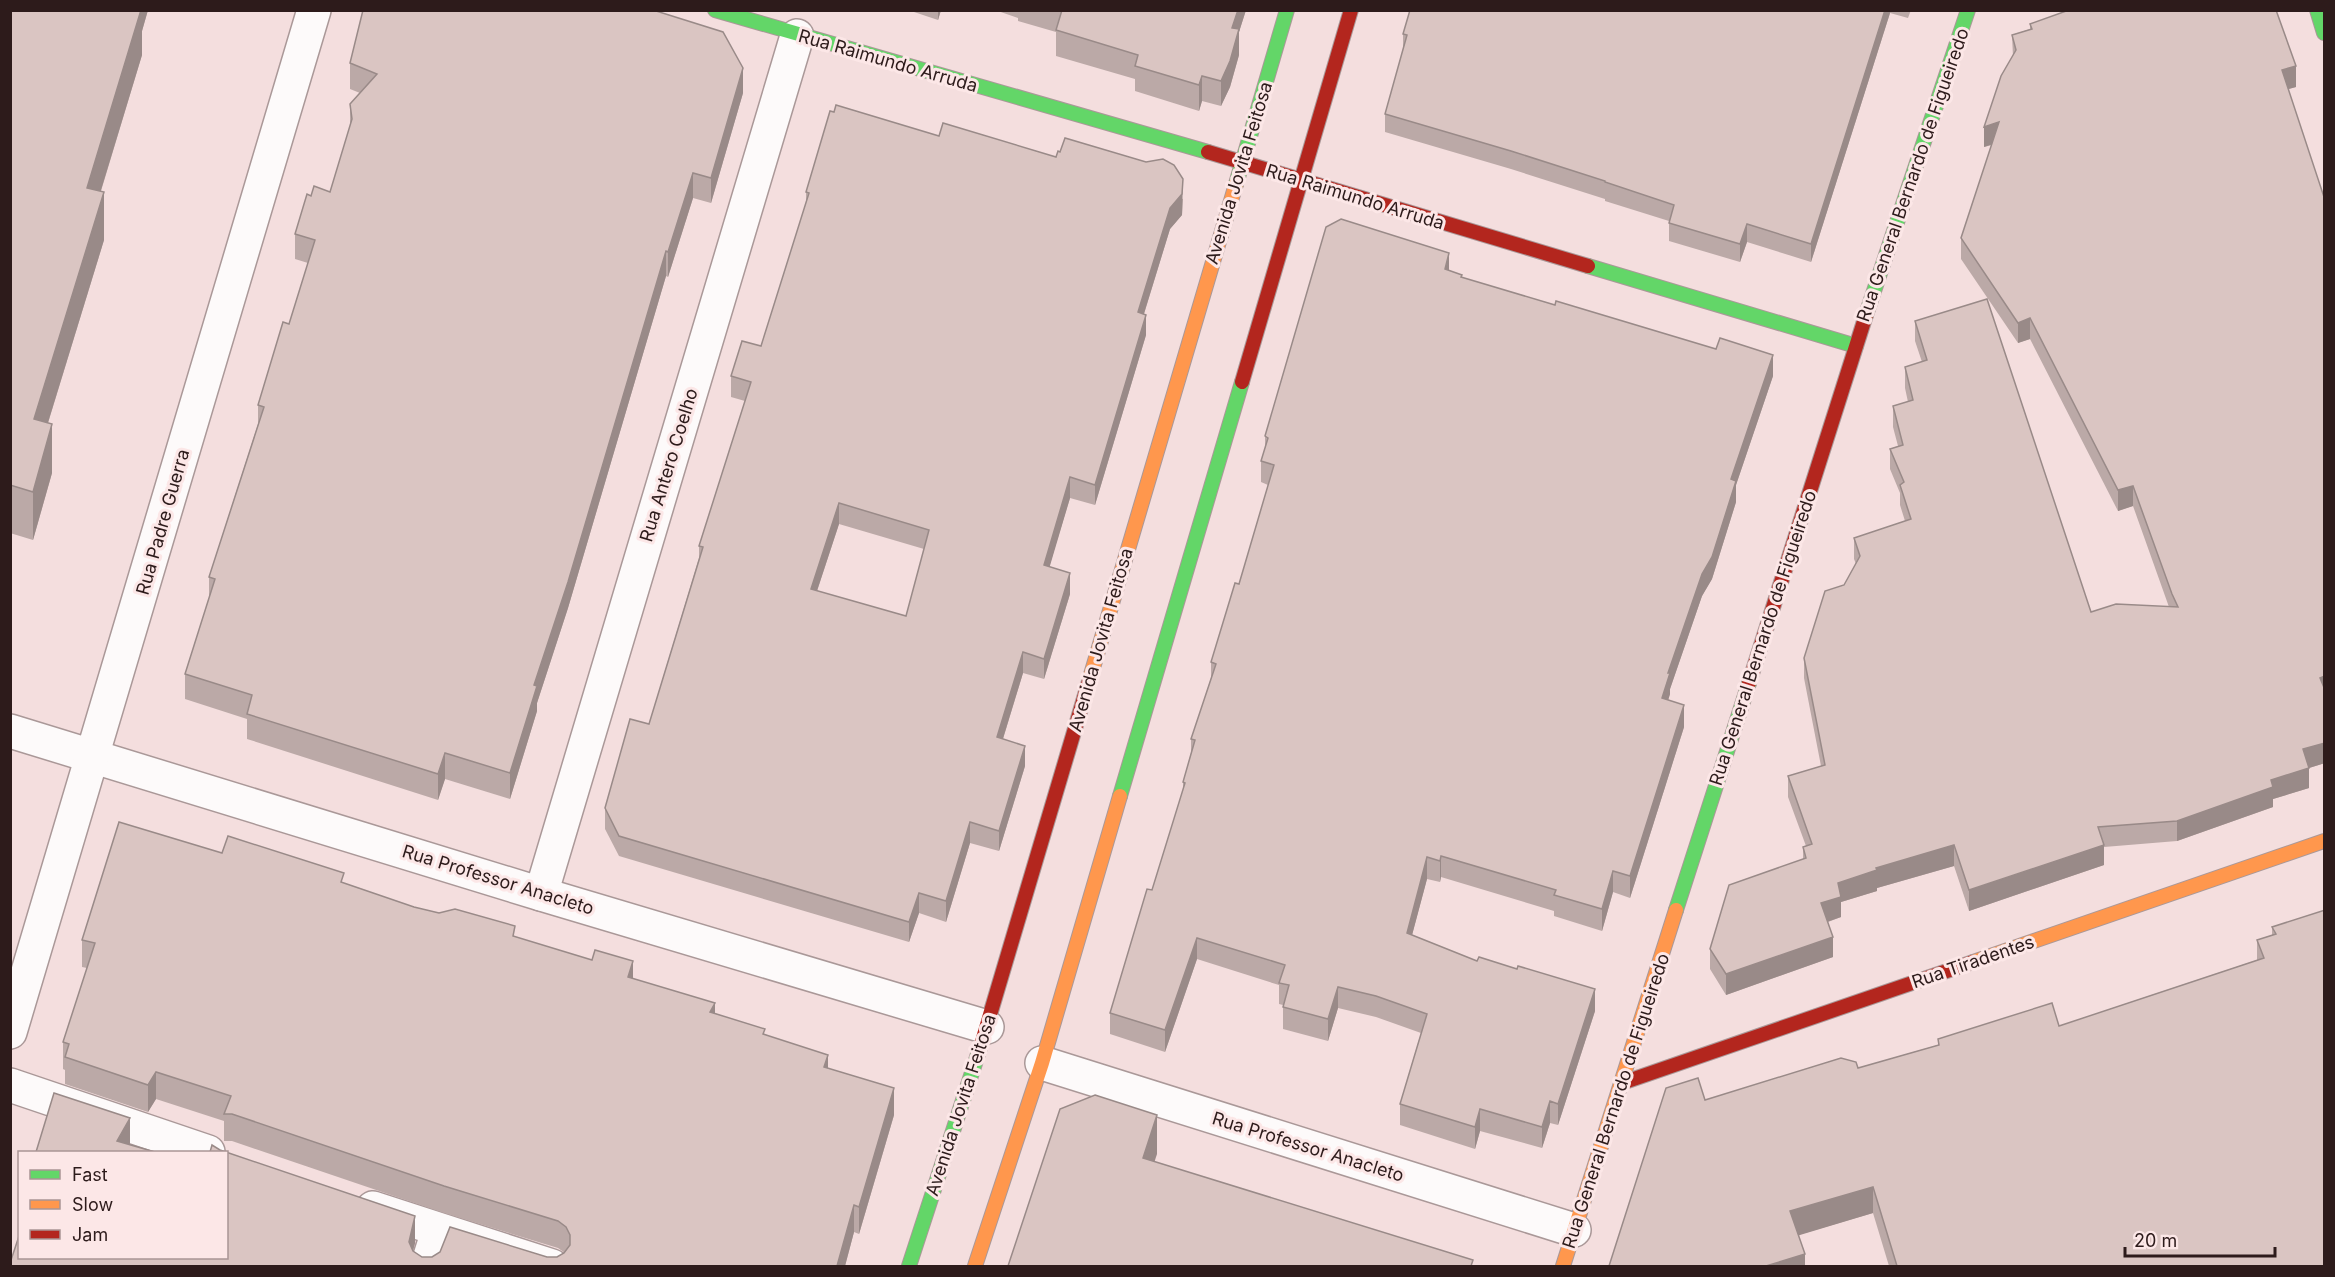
<svg xmlns="http://www.w3.org/2000/svg" width="2335" height="1277" viewBox="0 0 2335 1277" font-family="Inter,sans-serif">
  <rect width="100%" height="100%" fill="#f4dede"/>
  <g fill="none" stroke-linecap="round" stroke-linejoin="round">
    <defs>
      <g id="street">
        <polyline points="10,731 541,894 987,1027"/>
        <polyline points="541,894 797,36"/>
        <polyline points="10,1032 314,10"/>
        <polyline points="1042,1063 1574,1230"/>
        <polyline points="10,1085 208,1152"/>
        <polyline points="373,1208 552,1266"/>
        <polyline points="427,1266 438,1231"/>
      </g>
      <g id="fast">
        <polyline points="715,10 1208,152"/>
        <polyline points="2317,10 2324,33"/>
        <polyline points="1236,184 1287,10"/>
        <polyline points="1588,266 1856,346"/>
        <polyline points="1866,315 1968,10"/>
        <polyline points="1120,796 1242,382"/>
        <polyline points="1676,910 1749,683"/>
        <polyline points="909,1266 981,1045"/>
      </g>
      <g id="slow">
        <polyline points="1090,678 1236,184"/>
        <polyline points="1973,962 2324,841"/>
        <polyline points="975,1266 1042,1063 1120,796"/>
        <polyline points="1563,1266 1676,910"/>
      </g>
      <g id="jam">
        <polyline points="1208,152 1588,266"/>
        <polyline points="1242,382 1351,10"/>
        <polyline points="1749,683 1866,315"/>
        <polyline points="981,1045 1090,678"/>
        <polyline points="1622,1083 1973,962"/>
      </g>
    </defs>
    <use href="#street" stroke="#aa9898" stroke-width="36"/>
    <use href="#fast" stroke="#aa9898" stroke-width="16"/>
    <use href="#slow" stroke="#aa9898" stroke-width="16"/>
    <use href="#jam" stroke="#aa9898" stroke-width="16"/>
    <use href="#street" stroke="#fdfafa" stroke-width="33"/>
    <use href="#fast" stroke="#63d668" stroke-width="14"/>
    <use href="#slow" stroke="#ff974d" stroke-width="14"/>
    <use href="#jam" stroke="#b3261e" stroke-width="14"/>
  </g>
  <g fill="#bba9a7" fill-rule="evenodd">
    <polygon points="10,10 148,10 142,31 142,55 101,191 104,240 48,423 52,473 33,540 10,533"/>
    <polygon points="908,10 941,10 938,20"/>
    <polygon points="995,10 1246,10 1239,32 1239,55 1230,87 1221,106 1202,101 1199,111 1135,91 1135,79 1056,56 1056,32 1018,21 1018,18"/>
    <polygon points="1410,10 1911,10 1908,18 1890,13 1811,262 1747,242 1740,262 1669,241 1669,221 1605,201 1605,199 1511,169 1385,132 1385,114 1403,50 1403,34"/>
    <polygon points="2030,24 2296,87 2288,89 2325,200 2325,763 2309,768 2309,788 2273,799 2273,807 2177,841 2104,847 2104,865 1969,911 1954,866 1877,888 1877,891 1841,902 1841,917 1828,922 1833,957 1726,995 1710,969 1710,949 1803,859 1803,847 1806,846 1788,797 1788,776 1821,766 1804,678 1804,658 1856,564 1854,559 1854,538 1905,521 1900,505 1900,493 1890,469 1890,449 1898,446 1893,427 1893,406 1908,402 1905,388 1905,367 1922,362 1915,341 1915,321 2091,612 2169,607 2133,506 2118,511 2030,339 2018,343 1961,259 1961,238 1992,145 1984,147 2013,57 2012,35 2030,29"/>
    <polygon points="350,63 743,93 711,203 693,198 668,277 666,276 568,608 537,703 537,711 510,799 445,779 438,800 247,739 247,719 185,699 185,674 209,598 209,577 258,424 258,405 289,324 308,263 295,259 295,234 311,196 330,192 350,126 350,104 360,93 350,89"/>
    <path d="M 939,136 L 1183,199 L 1182,215 L 1170,229 L 1144,314 L 1146,335 L 1095,505 L 1070,498 L 1049,567 L 1070,594 L 1044,679 L 1023,673 L 1003,739 L 1025,766 L 999,851 L 970,843 L 946,922 L 919,913 L 909,942 L 619,856 L 605,829 L 605,808 L 649,724 L 699,558 L 699,546 L 745,401 L 731,397 L 731,376 L 761,346 L 806,204 L 806,192 ZM 839,524 L 924,549 L 906,616 L 817,591 Z"/>
    <polygon points="1449,270 1462,278 1773,376 1736,485 1736,502 1712,579 1702,596 1670,689 1670,694 1668,700 1684,727 1630,898 1613,892 1602,931 1554,916 1554,911 1441,877 1440,882 1427,879 1412,935 1595,1011 1558,1125 1550,1123 1542,1148 1480,1131 1475,1149 1400,1125 1400,1104 1421,1033 1376,1017 1338,1008 1328,1041 1283,1029 1283,1005 1279,1004 1279,985 1197,959 1165,1052 1110,1034 1110,1013 1152,890 1183,790 1183,782 1191,753 1191,739 1211,678 1211,662 1239,584 1268,485 1261,482 1261,461 1265,448 1265,436"/>
    <polygon points="222,853 344,883 414,907 515,937 633,979 765,1034 828,1068 894,1115 859,1234 854,1232 845,1266 10,1266 226,1257 220,1150 415,1243 413,1251 422,1257 557,1257 565,1253 558,1248 444,1213 232,1141 224,1141 224,1121 156,1099 148,1112 65,1084 65,1070 63,1069 63,1042 87,968 82,967 82,940"/>
    <polygon points="2325,910 2325,1266 1889,1266 1873,1213 1798,1235 1805,1266 1705,1100 1858,1068 1938,1045 1938,1039 2059,1026 2257,960 2257,940 2272,935 2272,927"/>
  </g>
  <g fill="#998a88">
    <polygon points="136,10 148,10 142,31 142,55 87,236 87,188"/>
    <polygon points="938,10 941,10 938,20"/>
    <polygon points="1238,10 1246,10 1239,32 1239,55 1230,87 1221,106 1221,81 1232,28"/>
    <polygon points="1885,10 1890,10 1890,13 1811,262 1811,244"/>
    <polygon points="2296,66 2296,87 2282,91 2282,70"/>
    <polygon points="743,68 743,93 711,203 711,178"/>
    <polygon points="1202,76 1202,101 1199,111 1199,85"/>
    <polygon points="1999,122 1999,142 1984,147 1984,127"/>
    <polygon points="693,173 693,198 668,277 668,252"/>
    <polygon points="1183,179 1182,215 1170,229 1138,333 1138,312 1170,208"/>
    <polygon points="104,192 104,240 34,468 34,419"/>
    <polygon points="1747,224 1747,242 1740,262 1740,244"/>
    <polygon points="666,251 666,276 568,608 537,703 537,711 510,799 510,773 534,685"/>
    <polygon points="1449,253 1449,275 1445,269"/>
    <polygon points="1146,315 1146,335 1095,505 1095,485"/>
    <polygon points="2030,318 2030,339 2018,343 2018,323"/>
    <polygon points="1773,355 1773,376 1736,485 1736,502 1712,579 1702,596 1670,689 1670,694 1662,720 1662,698 1668,673 1702,574 1731,479"/>
    <polygon points="52,424 52,473 33,540 33,492"/>
    <polygon points="1070,477 1070,498 1044,586 1044,565"/>
    <polygon points="2133,486 2133,506 2118,511 2118,490"/>
    <polygon points="839,503 839,524 811,609 811,589"/>
    <polygon points="1070,573 1070,594 1044,679 1044,659"/>
    <polygon points="1023,652 1023,673 997,758 997,737"/>
    <polygon points="2325,676 2325,697 2320,678"/>
    <polygon points="1684,705 1684,727 1630,898 1630,876"/>
    <polygon points="2325,743 2325,763 2309,768 2309,788 2273,799 2273,807 2177,841 2177,821 2271,780 2303,749"/>
    <polygon points="1025,746 1025,766 999,851 999,831"/>
    <polygon points="445,753 445,779 438,800 438,774"/>
    <polygon points="970,822 970,843 946,922 946,901"/>
    <polygon points="1954,845 1954,866 1877,888 1877,891 1841,902 1841,917 1821,924 1821,903 1838,883 1876,868"/>
    <polygon points="2104,845 2104,865 1969,911 1969,890"/>
    <polygon points="1441,856 1441,877 1440,882 1440,861"/>
    <polygon points="1427,857 1427,879 1407,954 1407,933"/>
    <polygon points="1613,871 1613,892 1602,931 1602,909"/>
    <polygon points="919,893 919,913 909,942 909,922"/>
    <polygon points="1833,937 1833,957 1726,995 1726,974"/>
    <polygon points="1197,938 1197,959 1165,1052 1165,1030"/>
    <polygon points="633,961 633,988 628,977"/>
    <polygon points="1338,987 1338,1008 1328,1041 1328,1019"/>
    <polygon points="1595,989 1595,1011 1558,1125 1558,1104"/>
    <polygon points="715,1003 715,1030 710,1012"/>
    <polygon points="828,1055 828,1082 824,1067"/>
    <polygon points="156,1072 156,1099 148,1112 148,1085"/>
    <polygon points="894,1088 894,1115 859,1234 859,1207"/>
    <polygon points="1550,1101 1550,1123 1542,1148 1542,1127"/>
    <polygon points="1480,1109 1480,1131 1475,1149 1475,1127"/>
    <polygon points="1157,1115 1157,1154 1143,1197 1143,1158"/>
    <polygon points="130,1118 130,1145 117,1141"/>
    <polygon points="1873,1187 1873,1213 1790,1238 1790,1211"/>
    <polygon points="854,1205 854,1232 845,1266 837,1266"/>
    <polygon points="415,1216 415,1243 409,1266 409,1242"/>
    <polygon points="1805,1254 1805,1266 1766,1266"/>
  </g>
  <g fill="#dac5c2" stroke="#998a88" stroke-width="1.5" fill-rule="evenodd">
    <polygon points="10,10 141,10 87,188 104,192 34,419 52,424 33,492 10,485"/>
    <polygon points="363,10 653,10 723,32 743,68 711,178 693,173 668,252 666,251 568,582 534,685 537,686 510,773 445,753 438,774 247,714 252,695 185,674 215,579 209,577 264,407 258,405 283,322 289,324 315,240 295,234 307,194 311,196 314,186 330,192 352,119 350,104 377,74 350,63"/>
    <polygon points="1062,10 1238,10 1232,28 1239,29 1230,61 1221,81 1202,76 1199,85 1135,66 1138,55 1056,30"/>
    <polygon points="1410,10 1885,10 1811,244 1747,224 1740,244 1669,223 1674,205 1605,182 1605,181 1511,151 1385,114 1407,35 1403,34"/>
    <polygon points="2069,10 2276,10 2296,66 2282,70 2325,200 2325,676 2320,678 2325,690 2325,743 2303,749 2309,768 2271,780 2273,787 2177,821 2098,827 2104,845 1969,890 1954,845 1876,868 1877,870 1838,883 1841,897 1821,903 1833,937 1726,974 1710,949 1729,885 1806,858 1803,847 1812,844 1788,776 1825,765 1804,658 1825,591 1844,585 1860,556 1854,538 1911,519 1900,485 1904,482 1890,449 1903,445 1893,406 1913,400 1905,367 1927,360 1915,321 1987,299 2091,612 2116,604 2178,607 2172,594 2133,486 2118,490 2030,318 2018,323 1961,238 1999,122 1984,127 2001,76 2016,50 2012,35 2032,29 2030,24"/>
    <path d="M 836,105 L 939,136 L 943,123 L 1056,157 L 1058,151 L 1060,152 L 1065,138 L 1146,162 L 1163,159 L 1174,165 L 1183,179 L 1182,194 L 1170,208 L 1138,312 L 1146,315 L 1095,485 L 1070,477 L 1044,565 L 1070,573 L 1044,659 L 1023,652 L 997,737 L 1025,746 L 999,831 L 970,822 L 946,901 L 919,893 L 909,922 L 619,836 L 605,808 L 630,719 L 649,724 L 703,547 L 699,546 L 751,382 L 731,376 L 742,341 L 761,346 L 809,193 L 806,192 L 830,111 L 834,112 ZM 839,503 L 929,530 L 906,616 L 811,589 Z"/>
    <polygon points="1341,219 1449,253 1445,269 1462,275 1461,277 1555,305 1556,301 1716,349 1720,338 1773,355 1731,479 1736,481 1712,557 1702,574 1668,673 1670,673 1662,698 1684,705 1630,876 1613,871 1602,909 1554,895 1556,890 1441,856 1440,861 1427,857 1407,933 1477,961 1479,957 1517,969 1518,966 1595,989 1558,1104 1550,1101 1542,1127 1480,1109 1475,1127 1400,1104 1427,1014 1376,996 1338,987 1328,1019 1283,1007 1289,985 1279,983 1285,965 1197,938 1165,1030 1110,1013 1147,889 1152,890 1185,783 1183,782 1195,740 1191,739 1216,664 1211,662 1235,583 1239,584 1274,465 1261,461 1268,438 1265,436 1326,227"/>
    <polygon points="119,822 222,853 228,836 344,873 341,882 414,907 439,913 455,909 515,926 513,936 592,960 595,950 633,961 628,977 715,1003 710,1012 765,1029 763,1034 828,1055 824,1067 894,1088 859,1207 854,1205 837,1266 10,1266 10,1263 20,1233 20,1257 226,1257 226,1152 210,1152 212,1145 220,1150 415,1216 409,1242 413,1251 422,1257 432,1257 440,1252 450,1227 547,1257 557,1257 564,1253 570,1245 570,1235 566,1227 558,1221 444,1186 232,1114 224,1114 231,1096 156,1072 148,1085 65,1057 69,1044 63,1042 95,943 82,940"/>
    <polygon points="2325,910 2325,1266 1897,1266 1873,1187 1790,1211 1805,1254 1766,1266 1609,1266 1666,1088 1698,1078 1705,1100 1841,1058 1856,1062 1858,1068 1939,1045 1938,1039 2052,1003 2059,1026 2264,958 2257,940 2276,934 2272,927"/>
    <polygon points="54,1093 130,1118 117,1141 155,1152 36,1152"/>
    <polygon points="1095,1095 1157,1115 1143,1158 1473,1260 1471,1266 1008,1266 1060,1109"/>
  </g>
  <g text-anchor="middle" stroke-width="6" stroke-linejoin="round" paint-order="stroke">
    <g font-size="18" fill="#2d1b1b" stroke="#fce7e7">
      <text transform="translate(888 61) rotate(16)" y="6">Rua Raimundo Arruda</text>
      <text transform="translate(1239 173) rotate(-73)" y="6">Avenida Jovita Feitosa</text>
      <text transform="translate(1913 175) rotate(-71)" y="6">Rua General Bernardo de Figueiredo</text>
      <text transform="translate(1355 197) rotate(17)" y="6">Rua Raimundo Arruda</text>
      <text transform="translate(669 465) rotate(-73)" y="6">Rua Antero Coelho</text>
      <text transform="translate(163 522) rotate(-74)" y="6">Rua Padre Guerra</text>
      <text transform="translate(1763 638) rotate(-72)" y="6">Rua General Bernardo de Figueiredo</text>
      <text transform="translate(1101 640) rotate(-74)" y="6">Avenida Jovita Feitosa</text>
      <text transform="translate(498 880) rotate(17)" y="6">Rua Professor Anacleto</text>
      <text transform="translate(1973 962) rotate(-19)" y="6">Rua Tiradentes</text>
      <text transform="translate(1616 1101) rotate(-72)" y="6">Rua General Bernardo de Figueiredo</text>
      <text transform="translate(961 1105) rotate(-72)" y="6">Avenida Jovita Feitosa</text>
      <text transform="translate(1308 1147) rotate(17)" y="6">Rua Professor Anacleto</text>
    </g>
  </g>
  <rect width="2335" height="1277" fill="none" stroke="#2d1b1b" stroke-width="24"/>
  <rect x="18" y="1151" width="210" height="108" fill="#fce7e7" stroke="#a99595" stroke-width="1.5"/>
  <rect x="30" y="1170" width="30" height="9" fill="#63d668" stroke="#a99595" stroke-width="1.5"/>
  <text x="72" y="1181" font-size="18" fill="#2d1b1b">Fast</text>
  <rect x="30" y="1200" width="30" height="9" fill="#ff974d" stroke="#a99595" stroke-width="1.5"/>
  <text x="72" y="1211" font-size="18" fill="#2d1b1b">Slow</text>
  <rect x="30" y="1230" width="30" height="9" fill="#b3261e" stroke="#a99595" stroke-width="1.5"/>
  <text x="72" y="1241" font-size="18" fill="#2d1b1b">Jam</text>
  <path d="M2125 1247v9h150v-9" fill="none" stroke="#2d1b1b" stroke-width="3"/>
  <text x="2134" y="1247" font-size="18" fill="#2d1b1b" stroke="#fce7e7" stroke-width="4.5" paint-order="stroke">20 m</text>
</svg>
